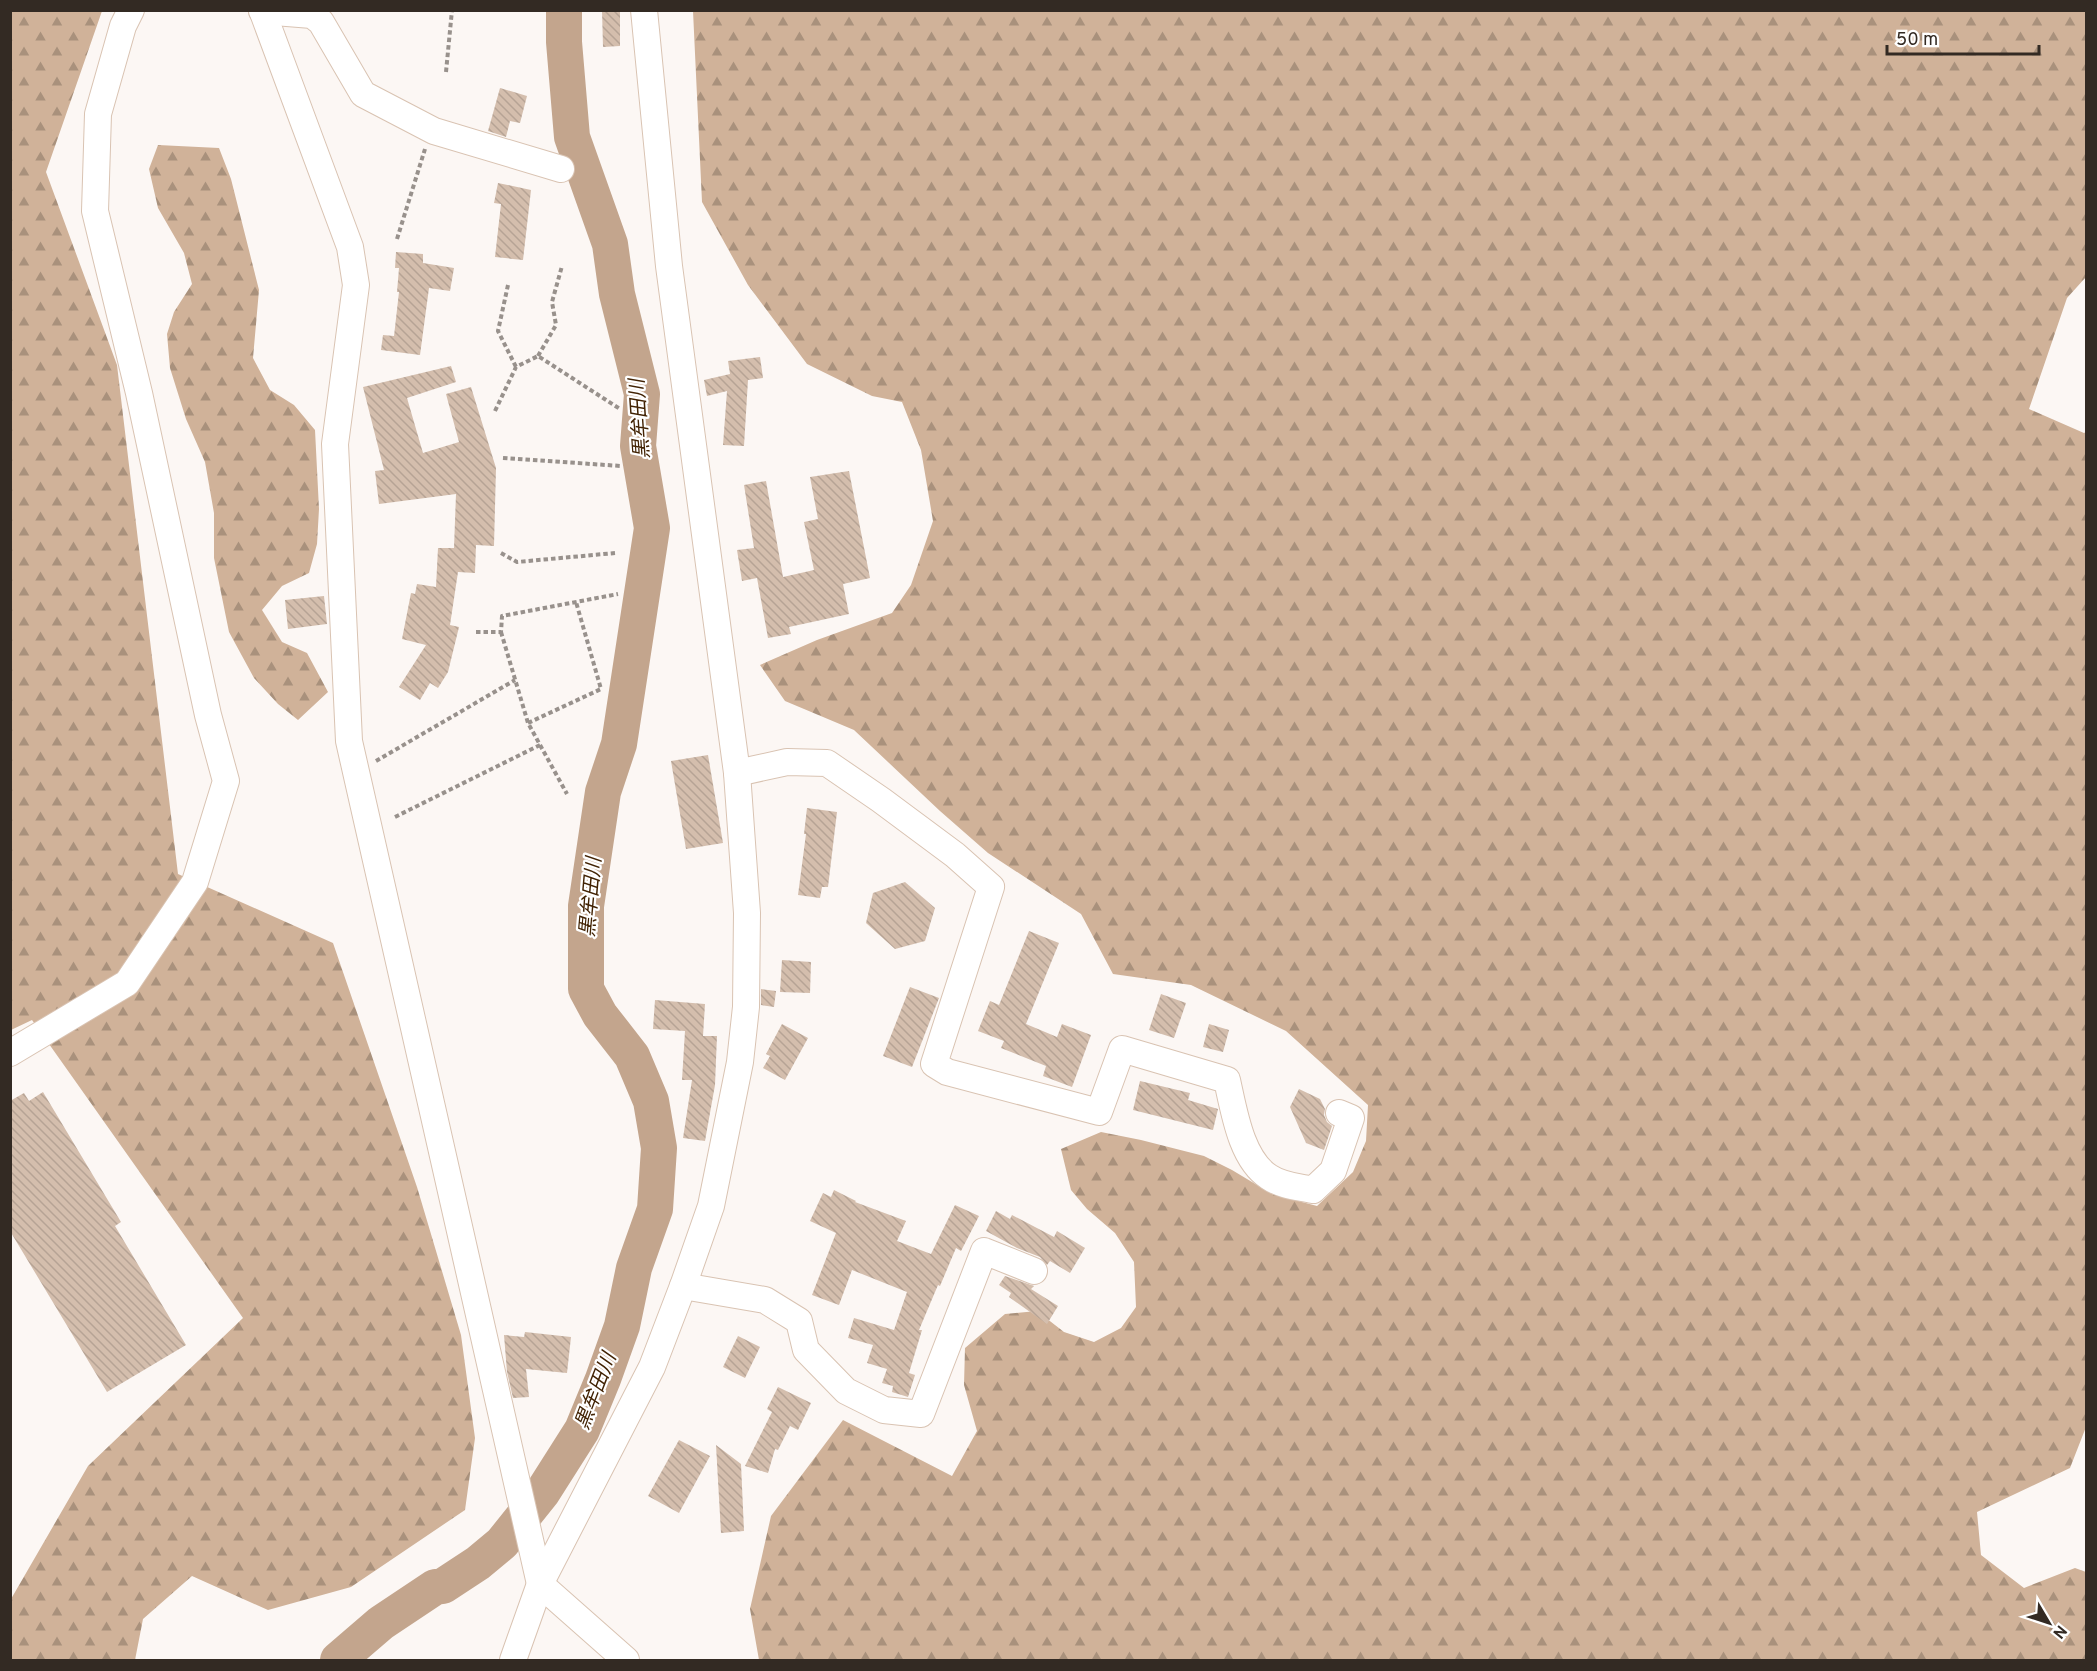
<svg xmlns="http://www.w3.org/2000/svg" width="2097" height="1671" viewBox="0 0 2097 1671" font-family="Overpass,'Noto Sans JP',sans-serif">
  <defs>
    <pattern id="forest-firs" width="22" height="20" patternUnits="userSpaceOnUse" patternTransform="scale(1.5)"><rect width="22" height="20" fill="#d0b299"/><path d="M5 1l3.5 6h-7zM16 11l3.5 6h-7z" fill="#a9917c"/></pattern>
    <pattern id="building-back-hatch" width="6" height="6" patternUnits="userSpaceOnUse" patternTransform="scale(1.5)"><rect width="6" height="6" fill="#d4bead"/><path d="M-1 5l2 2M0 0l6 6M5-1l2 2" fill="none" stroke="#b6a395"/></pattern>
  </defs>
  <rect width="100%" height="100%" fill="#fcf7f4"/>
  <g fill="url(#forest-firs)">
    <polygon points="11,11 102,11 46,172 117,365 178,874 333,943 417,1187 461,1335 475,1438 465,1510 351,1587 268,1610 192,1576 143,1619 135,1660 11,1660 11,1599 88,1466 243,1318 32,1020 11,1030"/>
    <polygon points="693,11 2086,11 2086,277 2067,298 2029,409 2084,433 2086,432 2086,1427 2070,1468 1977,1512 1981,1555 2024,1588 2075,1568 2086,1572 2086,1660 759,1660 750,1609 771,1516 843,1420 952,1476 977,1431 964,1385 965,1348 1005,1314 1037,1311 1064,1332 1094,1342 1121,1328 1136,1307 1134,1262 1115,1233 1087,1209 1071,1190 1061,1149 1101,1132 1141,1140 1204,1156 1232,1170 1272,1194 1317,1206 1353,1172 1366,1141 1368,1105 1286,1031 1191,985 1113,974 1081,914 988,853 940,811 854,730 785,701 760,665 817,640 892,613 911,585 933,521 921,450 902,402 872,396 807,364 748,285 702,202"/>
    <polygon points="158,145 219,148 231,179 259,290 253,358 270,390 294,405 315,430 319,509 317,544 309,573 282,586 262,610 282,642 307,653 328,692 298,720 278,704 254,678 229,632 214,558 214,513 205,462 186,419 170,368 167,334 174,312 192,284 184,253 158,208 149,169"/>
  </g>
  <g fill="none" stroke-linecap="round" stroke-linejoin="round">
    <polyline stroke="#c3a58d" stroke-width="36" points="338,1660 381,1623 435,1587 443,1586 478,1563 502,1543 542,1493 582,1430 603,1379 622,1326 634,1268 655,1209 659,1148 651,1101 632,1056 600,1015 586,989 586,906 603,792 619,744 652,528 638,446 642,394 617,294 610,244 572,137 564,42 564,10"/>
  </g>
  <g fill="url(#building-back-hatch)">
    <polygon points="602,10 620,10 620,46 603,47"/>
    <polygon points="500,88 527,96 520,123 510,121 506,137 488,131"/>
    <polygon points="498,183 531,190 523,260 495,257 501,204 494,203"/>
    <polygon points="396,252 423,254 423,263 454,268 450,291 429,288 420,355 381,350 383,335 394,336 399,292 397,292 399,268 395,268"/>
    <polygon points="760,357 763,378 748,380 744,446 723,445 727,391 707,396 704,380 730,374 728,361"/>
    <polygon points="451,366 456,382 407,398 423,453 459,442 446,394 471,387 496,468 494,546 476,545 475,573 458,572 450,625 459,627 448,672 438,688 430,683 420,700 399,687 426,645 402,639 411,593 415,594 417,584 436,587 438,548 454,548 456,494 379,504 375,471 384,470 363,387"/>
    <polygon points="849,471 870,578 843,584 849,614 789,627 791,634 768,638 757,578 742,581 737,550 754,548 744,485 766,481 783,577 814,570 804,522 818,519 810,477"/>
    <polygon points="324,596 327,624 288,629 285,600"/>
    <polygon points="708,755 723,843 686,849 671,761"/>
    <polygon points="807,808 837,812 828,887 822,887 820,898 798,895 806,834 804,834"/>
    <polygon points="905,882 935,908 925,941 895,949 866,923 873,893"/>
    <polygon points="1029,931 1059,943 1026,1024 1057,1037 1062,1024 1091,1035 1072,1087 1043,1076 1046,1066 1001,1048 1004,1041 978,1031 990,1001 999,1005"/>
    <polygon points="782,960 811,962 810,993 780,992"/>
    <polygon points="910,987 939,998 912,1067 883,1056"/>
    <polygon points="761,989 776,991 774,1007 761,1005"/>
    <polygon points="1161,994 1186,1003 1174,1038 1149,1030"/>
    <polygon points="655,1000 705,1004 703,1036 717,1036 715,1085 705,1141 683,1138 692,1080 682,1080 685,1031 653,1029"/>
    <polygon points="782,1024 808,1038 785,1080 763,1068 770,1056 766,1054"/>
    <polygon points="1209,1024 1229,1030 1223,1052 1203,1047"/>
    <polygon points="1140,1081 1190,1093 1188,1100 1218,1109 1213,1130 1133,1110"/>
    <polygon points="1299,1089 1320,1099 1325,1109 1324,1115 1327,1122 1332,1126 1324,1150 1306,1143 1290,1107"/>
    <polygon points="43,1092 121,1222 115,1226 186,1345 107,1392 10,1231 10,1101 24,1093 29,1101"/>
    <polygon points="834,1190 856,1201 855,1202 906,1221 897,1241 931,1254 955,1205 979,1216 961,1251 956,1248 940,1286 938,1285 919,1330 922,1330 909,1373 915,1375 908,1397 892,1392 893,1386 882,1383 887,1369 867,1363 873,1345 848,1338 854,1318 894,1330 907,1292 852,1270 839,1305 812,1295 836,1233 810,1221 823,1193 831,1197"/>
    <polygon points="996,1211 1010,1219 1012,1215 1054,1237 1057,1231 1085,1248 1070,1273 1050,1261 1047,1265 1040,1257 1017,1248 986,1231"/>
    <polygon points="1005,1276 1034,1286 1031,1289 1058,1306 1047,1324 1009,1297 1011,1293 999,1285"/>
    <polygon points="525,1332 571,1337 567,1373 526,1369 529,1397 513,1398 507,1372 504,1335 524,1337"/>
    <polygon points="738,1336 760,1347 745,1378 723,1367"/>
    <polygon points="778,1387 811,1403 798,1430 790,1426 778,1450 775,1449 768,1473 745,1466 772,1412 767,1409"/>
    <polygon points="679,1440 710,1456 679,1513 648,1496"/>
    <polygon points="716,1445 741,1464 744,1531 721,1533"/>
  </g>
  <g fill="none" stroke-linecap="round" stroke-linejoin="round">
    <defs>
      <g id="minor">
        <polyline points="262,10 350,247 356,285 335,444 349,741 540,1584 626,1660"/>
        <polyline points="262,11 312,15 321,22 363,94 434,131 561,169"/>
        <path d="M 737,773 L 787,762 L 827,763 L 881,800 L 955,855 L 991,887 L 934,1064 L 947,1072 L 1099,1112 L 1122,1049 L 1227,1080 C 1234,1111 1241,1159 1269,1177 C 1282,1186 1299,1187 1313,1190 L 1333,1171 L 1351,1118 L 1339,1113"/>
        <polyline points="10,1053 127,983 195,882 226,781 208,715 139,393 95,211 98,114 123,26 131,10"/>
        <polyline points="683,1286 765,1300 799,1321 806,1350 846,1391 884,1410 921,1414 984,1251 1034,1271"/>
        <polyline points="513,1660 540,1584 652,1367 683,1286 711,1206 740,1062 746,1007 747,913 737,773 669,266 644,10"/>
      </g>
    </defs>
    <use href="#minor" stroke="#d9c3b2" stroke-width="28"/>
    <g stroke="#98918c" stroke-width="4" stroke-dasharray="4.5 3" stroke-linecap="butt">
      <polyline points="446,72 452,10"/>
      <polyline points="397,239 425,149"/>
      <polyline points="508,285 498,331 516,367"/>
      <polyline points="538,356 556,325 552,302 562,266"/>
      <polyline points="495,411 516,367 538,356 620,409"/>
      <polyline points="503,458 621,466"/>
      <polyline points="501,553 517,562 615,553"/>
      <polyline points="476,632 501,632 502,616 618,594"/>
      <polyline points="501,632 528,723 567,794"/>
      <polyline points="528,723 601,689 576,602"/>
      <polyline points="376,761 515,680"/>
      <polyline points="395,817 540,745"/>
    </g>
    <use href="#minor" stroke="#fff" stroke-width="26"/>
  </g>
  <g text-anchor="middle" stroke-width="4.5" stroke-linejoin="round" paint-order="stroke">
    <g font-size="20" font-style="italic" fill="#412203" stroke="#fff">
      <text transform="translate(639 419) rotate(-94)" y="7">黒牟田川</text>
      <text transform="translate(590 897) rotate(-85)" y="7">黒牟田川</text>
      <text transform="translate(595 1391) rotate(-69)" y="7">黒牟田川</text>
    </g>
  </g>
  <rect width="2097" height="1671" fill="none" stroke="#332a23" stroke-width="24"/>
  <g transform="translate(2049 1623) rotate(129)" stroke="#ffffff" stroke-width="4.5" paint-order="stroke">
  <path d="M0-4.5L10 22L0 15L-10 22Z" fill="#332a23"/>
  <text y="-9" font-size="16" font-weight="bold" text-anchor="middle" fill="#332a23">N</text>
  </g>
  <path d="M1887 45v9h152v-9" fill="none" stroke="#332a23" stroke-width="3"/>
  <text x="1896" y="45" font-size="18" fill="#332a23" stroke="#ffffff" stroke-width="4.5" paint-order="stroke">50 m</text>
</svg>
